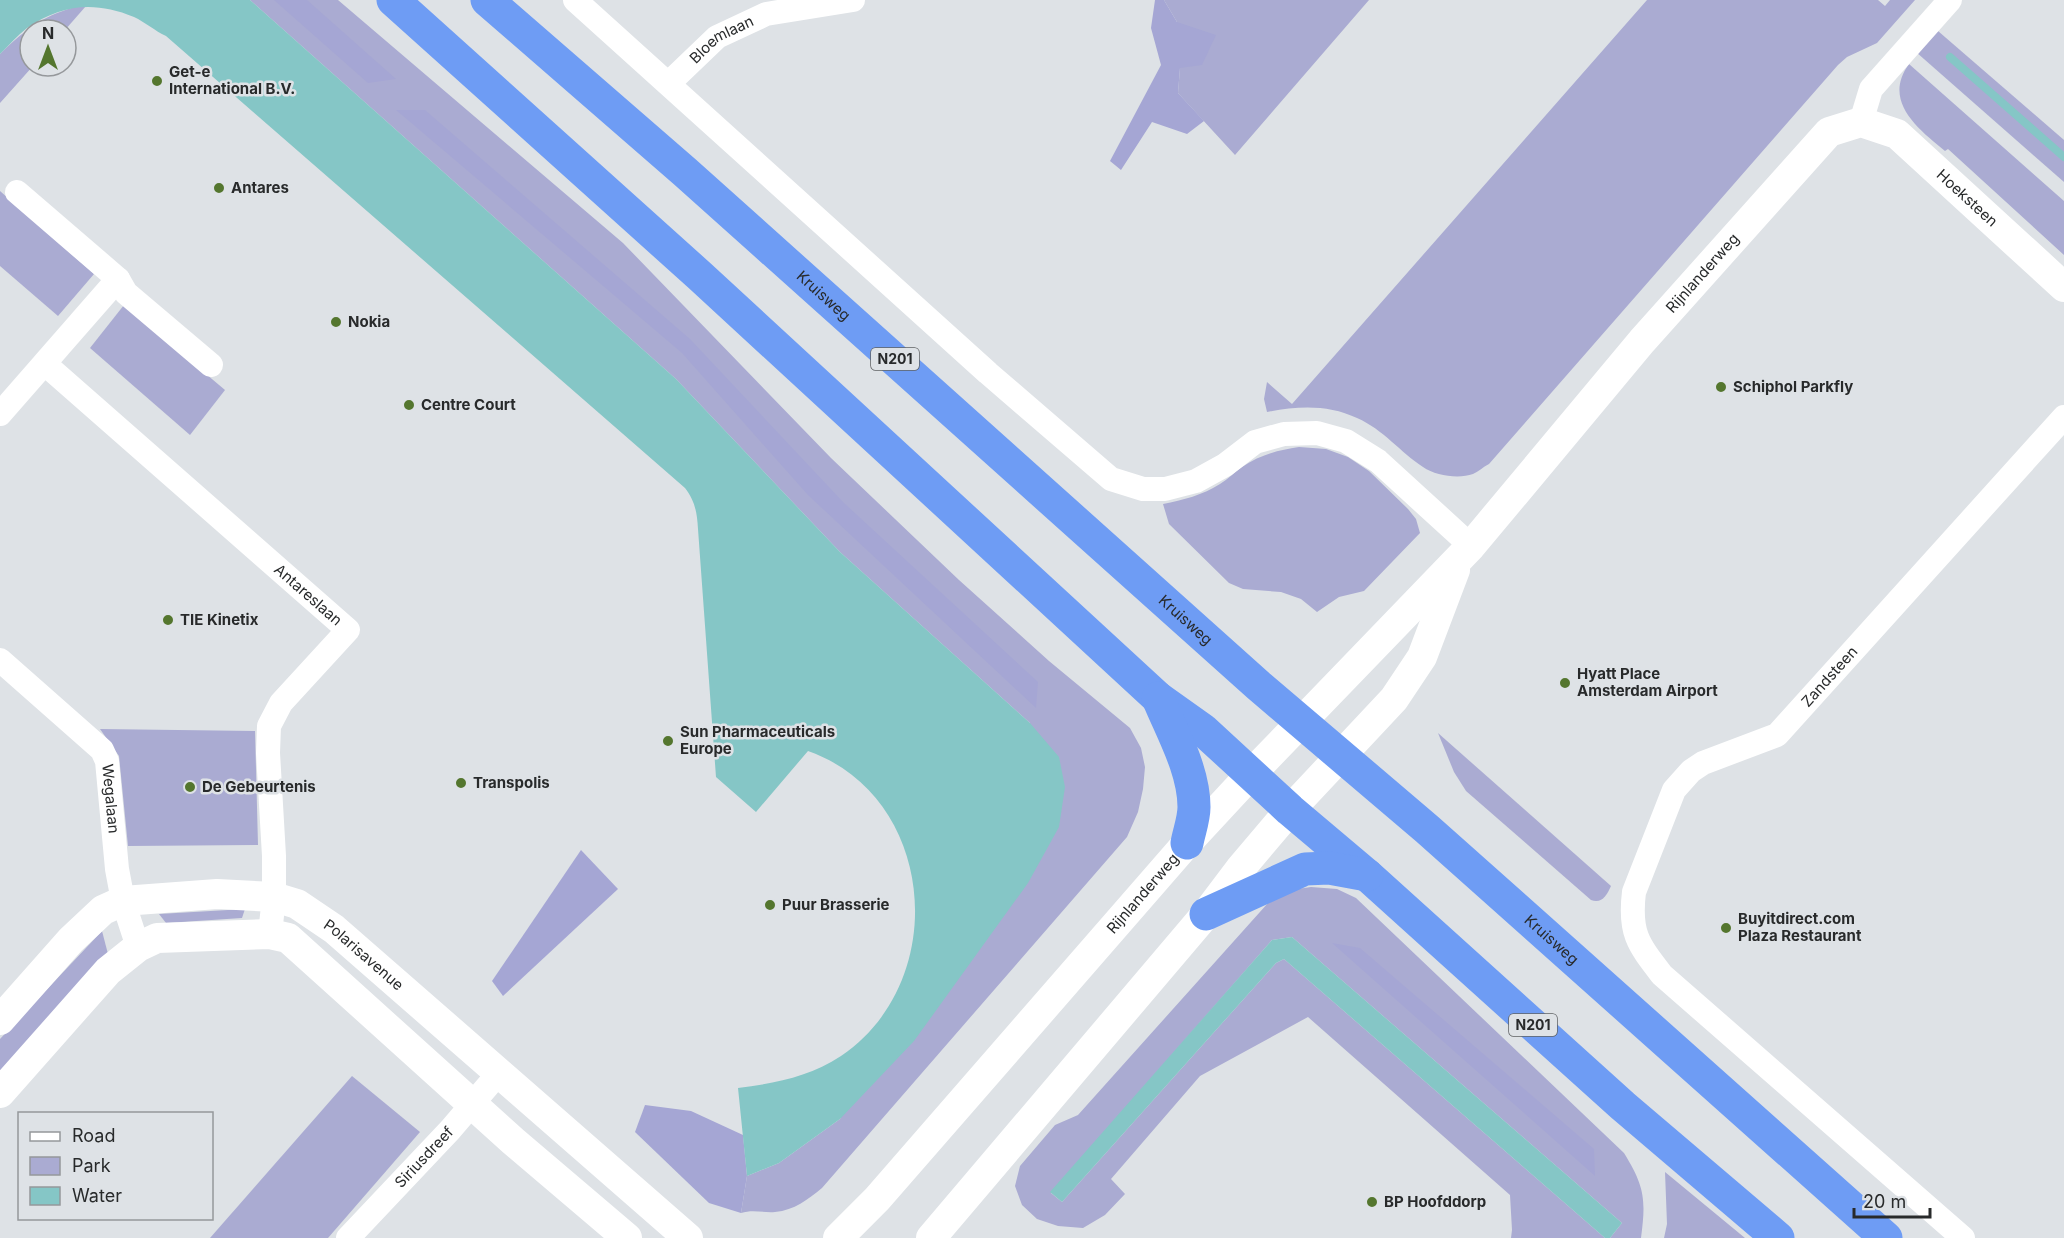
<svg xmlns="http://www.w3.org/2000/svg" width="2064" height="1238" viewBox="0 0 2064 1238" font-family="Inter,sans-serif">
  <rect width="100%" height="100%" fill="#dee2e6"/>
  <g fill="#aaabd2">
    <path d="M 250,0 L 338,0 L 623,243 L 831,458 L 959,580 L 1049,661 L 1130,728 L 1141,748 L 1145,767 L 1143,789 L 1138,812 L 1127,837 L 822,1188 C 807,1200 795,1210 775,1212 C 763,1213 753,1209 741,1213 L 747,1176 L 779,1163 L 840,1119 L 1030,723 L 840,552 L 676,379 Z"/>
    <polygon points="1164,0 1369,0 1235,155 1178,93 1180,68 1177,22"/>
    <path d="M 1647,0 L 1878,0 L 1885,6 L 1890,0 L 1915,0 L 1877,43 L 1847,57 L 1838,65 L 1489,464 C 1483,467 1478,472 1473,474 C 1459,479 1436,476 1423,467 C 1400,452 1384,430 1357,418 C 1328,404 1297,406 1267,412 L 1264,399 L 1267,382 L 1292,404 Z"/>
    <path d="M 82,5 L 86,6 L 65,30 L 30,30 L 30,66 L 33,66 L 0,103 L 0,54 C 28,27 44,15 82,5 Z"/>
    <polygon points="1938,31 2064,140 2064,182 1916,52"/>
    <path d="M 1909,64 L 2064,201 L 2064,255 L 1948,149 L 1945,151 C 1918,129 1882,101 1909,64 Z"/>
    <polygon points="0,191 94,274 58,316 0,266"/>
    <polygon points="124,305 225,390 190,435 90,348"/>
    <path d="M 1299,447 L 1326,449 L 1348,457 L 1369,471 L 1408,509 L 1416,519 L 1420,533 L 1364,591 L 1339,597 L 1317,612 L 1301,599 L 1281,592 L 1243,589 L 1229,583 L 1169,524 L 1163,504 C 1183,500 1203,495 1220,484 C 1228,479 1235,472 1242,467 C 1260,455 1278,450 1299,447 Z"/>
    <polygon points="100,729 255,731 258,845 128,846 119,756"/>
    <path d="M 1438,733 L 1611,886 C 1607,895 1602,904 1591,900 L 1466,791 L 1454,772 Z"/>
    <path d="M 1311,887 L 1337,889 L 1356,898 L 1624,1153 C 1645,1187 1646,1200 1641,1238 L 1610,1238 L 1622,1223 L 1292,937 L 1272,940 L 1051,1193 L 1062,1202 L 1276,963 L 1284,959 L 1605,1238 L 1511,1238 L 1512,1230 L 1510,1195 L 1308,1017 L 1200,1076 L 1111,1179 L 1125,1194 L 1105,1215 L 1083,1228 L 1058,1226 L 1037,1219 L 1022,1205 L 1015,1186 L 1020,1166 L 1055,1125 L 1078,1115 L 1268,903 L 1291,890 Z"/>
    <polygon points="245,909 242,918 166,923 159,914"/>
    <polygon points="102,931 108,954 0,1075 0,1039"/>
    <polygon points="352,1076 420,1132 328,1238 210,1238"/>
    <polygon points="1665,1172 1745,1238 1664,1238 1667,1224"/>
  </g>
  <g fill="#a5a6d4">
    <polygon points="274,0 307,0 396,79 368,83"/>
    <polygon points="1155,0 1164,0 1177,22 1216,35 1202,65 1180,68 1178,93 1204,121 1187,134 1152,122 1121,170 1110,161 1161,65 1151,28"/>
    <polygon points="396,110 425,110 690,339 844,503 1038,682 1036,708 808,495 682,353"/>
    <polygon points="581,850 618,889 503,996 492,981"/>
    <polygon points="1332,943 1360,948 1594,1149 1595,1176"/>
    <polygon points="645,1105 691,1111 743,1135 747,1176 741,1213 709,1203 635,1132"/>
  </g>
  <g fill="#85c6c6">
    <path d="M 0,0 L 250,0 L 676,379 L 840,552 L 1030,723 L 1059,757 L 1065,787 L 1059,827 L 1028,883 L 914,1041 L 840,1119 L 779,1163 L 747,1176 L 738,1088 C 776,1083 809,1077 841,1056 C 952,981 936,796 808,751 L 756,812 L 716,777 L 698,529 C 697,512 695,501 685,488 L 166,36 C 155,31 145,22 134,17 C 95,1 62,4 27,28 C 18,35 9,45 0,54 Z"/>
    <polygon points="1292,937 1622,1223 1610,1238 1605,1238 1284,959 1276,963 1062,1202 1050,1192 1272,940"/>
  </g>
  <g fill="none" stroke-linecap="round" stroke-linejoin="round">
    <polyline stroke="#85c6c6" stroke-width="8" points="1950,57 2064,157"/>
    <g stroke="#fff" stroke-width="24">
      <polyline points="575,0 988,373 1111,479 1143,489 1165,489 1196,481 1225,465 1255,442 1284,434 1317,433 1346,441 1378,461 1471,546"/>
      <path id="s1" d="M 669,83 L 717,37 L 766,14 L 853,0"/>
      <polyline points="1861,122 1871,89 1950,0"/>
      <polyline points="17,192 118,279 126,293 211,365"/>
      <path id="s2" d="M 45,364 L 348,630 L 281,703 L 269,726 L 268,753 L 274,856 L 274,897 L 270,934"/>
      <polyline points="0,414 118,279"/>
      <path id="s3" d="M 0,660 L 102,750 L 107,761 L 117,869 L 123,901 L 138,947"/>
      <path id="s4" d="M 348,1238 L 450,1130 L 498,1074"/>
      <path id="s5" d="M 1963,1238 L 1662,975 C 1638,944 1629,933 1634,892 L 1674,790 L 1691,771 L 1703,763 L 1777,735 L 2064,417"/>
    </g>
    <g stroke="#fff" stroke-width="30">
      <path id="s6" d="M 0,1020 L 71,940 L 103,910 L 123,901 L 217,894 L 274,897 L 297,904 L 334,929 L 688,1238"/>
      <polyline points="0,1093 108,971 138,947 157,938 270,934 288,938 513,1141 627,1238"/>
      <path id="s7" d="M 838,1238 L 877,1199 L 1187,843 L 1251,774 L 1471,546 L 1642,341 L 1829,132 L 1861,122 L 1897,134 L 2064,287"/>
      <polyline points="931,1238 1206,914 1240,869 1290,810 1394,699 1422,657 1455,570"/>
    </g>
    <g stroke="#6e9cf4" stroke-width="33">
      <polyline points="393,0 700,276 1158,698 1203,730 1290,810 1367,875 1623,1106 1778,1238"/>
      <path id="s8" d="M 487,0 L 685,172 L 1259,686 L 1427,829 L 1886,1238"/>
      <path d="M 1158,698 C 1172,732 1194,770 1194,807 C 1194,819 1189,832 1187,843"/>
      <polyline points="1206,914 1305,869 1329,868 1367,875"/>
    </g>
  </g>
  <g fill="#54762e" stroke="#dee2e6" stroke-width="2">
    <circle cx="157" cy="81" r="6"/>
    <circle cx="219" cy="188" r="6"/>
    <circle cx="336" cy="322" r="6"/>
    <circle cx="1721" cy="387" r="6"/>
    <circle cx="409" cy="405" r="6"/>
    <circle cx="168" cy="620" r="6"/>
    <circle cx="1565" cy="683" r="6"/>
    <circle cx="668" cy="741" r="6"/>
    <circle cx="461" cy="783" r="6"/>
    <circle cx="190" cy="787" r="6"/>
    <circle cx="770" cy="905" r="6"/>
    <circle cx="1726" cy="928" r="6"/>
    <circle cx="1372" cy="1202" r="6"/>
  </g>
  <g text-anchor="middle" stroke-width="5" stroke-linejoin="round" paint-order="stroke">
    <g fill="#dee2e6" stroke="#5f6163" stroke-width="1.5">
      <rect x="871" y="348" width="48" height="22" rx="4.5"/>
      <rect x="1509" y="1014" width="48" height="22" rx="4.5"/>
    </g>
    <g font-size="14" font-weight="bold" fill="#282a2b">
      <text x="895" y="364">N201</text>
      <text x="1533" y="1030">N201</text>
    </g>
    <g font-size="15" fill="#282a2b" stroke="#dee2e6">
      <text dy="5" stroke="none"><textPath href="#s1" startOffset="69">Bloemlaan</textPath></text>
      <text dy="5" stroke="none"><textPath href="#s7" startOffset="1652">Hoeksteen</textPath></text>
      <text dy="5" stroke="none"><textPath href="#s7" startOffset="1296">Rijnlanderweg</textPath></text>
      <text dy="5" stroke="none"><textPath href="#s8" startOffset="448">Kruisweg</textPath></text>
      <text dy="5" stroke="none"><textPath href="#s2" startOffset="350">Antareslaan</textPath></text>
      <text dy="5" stroke="none"><textPath href="#s8" startOffset="934">Kruisweg</textPath></text>
      <text dy="5" stroke="none"><textPath href="#s5" startOffset="798">Zandsteen</textPath></text>
      <text dy="5" stroke="none"><textPath href="#s3" startOffset="186">Wegalaan</textPath></text>
      <text dy="5" stroke="none"><textPath href="#s7" startOffset="460">Rijnlanderweg</textPath></text>
      <text dy="5" stroke="none"><textPath href="#s8" startOffset="1420">Kruisweg</textPath></text>
      <text dy="5" stroke="none"><textPath href="#s6" startOffset="432">Polarisavenue</textPath></text>
      <text dy="5" stroke="none"><textPath href="#s4" startOffset="111">Siriusdreef</textPath></text>
    </g>
    <g font-size="15" font-weight="bold" fill="#282a2b" stroke="#dee2e6" text-anchor="start">
      <text x="169" y="77">Get-e<tspan x="169" dy="17">International B.V.</tspan></text>
      <text x="231" y="193">Antares</text>
      <text x="348" y="327">Nokia</text>
      <text x="1733" y="392">Schiphol Parkfly</text>
      <text x="421" y="410">Centre Court</text>
      <text x="180" y="625">TIE Kinetix</text>
      <text x="1577" y="679">Hyatt Place<tspan x="1577" dy="17">Amsterdam Airport</tspan></text>
      <text x="680" y="737">Sun Pharmaceuticals<tspan x="680" dy="17">Europe</tspan></text>
      <text x="473" y="788">Transpolis</text>
      <text x="202" y="792">De Gebeurtenis</text>
      <text x="782" y="910">Puur Brasserie</text>
      <text x="1738" y="924">Buyitdirect.com<tspan x="1738" dy="17">Plaza Restaurant</tspan></text>
      <text x="1384" y="1207">BP Hoofddorp</text>
    </g>
  </g>
  <rect x="18" y="1112" width="195" height="108" fill="#dee2e6" stroke="#95989b" stroke-width="1.5"/>
  <rect x="30" y="1132" width="30" height="9" fill="#ffffff" stroke="#95989b" stroke-width="1.5"/>
  <text x="72" y="1142" font-size="18" fill="#282a2b">Road</text>
  <rect x="30" y="1157" width="30" height="18" fill="#aaabd2" stroke="#95989b" stroke-width="1.5"/>
  <text x="72" y="1172" font-size="18" fill="#282a2b">Park</text>
  <rect x="30" y="1187" width="30" height="18" fill="#85c6c6" stroke="#95989b" stroke-width="1.5"/>
  <text x="72" y="1202" font-size="18" fill="#282a2b">Water</text>
  <g transform="translate(48 48)"><circle r="28" fill="#dee2e6" stroke="#95989b" stroke-width="1.5"/>
  <path d="M0-4.5L10 22L0 15L-10 22Z" fill="#54762e"/>
  <text y="-9" font-size="16" font-weight="bold" text-anchor="middle" fill="#282a2b">N</text>
  </g>
  <path d="M1854 1208v9h76v-9" fill="none" stroke="#282a2b" stroke-width="3"/>
  <text x="1863" y="1208" font-size="18" fill="#282a2b" stroke="#dee2e6" stroke-width="4.5" paint-order="stroke">20 m</text>
</svg>
